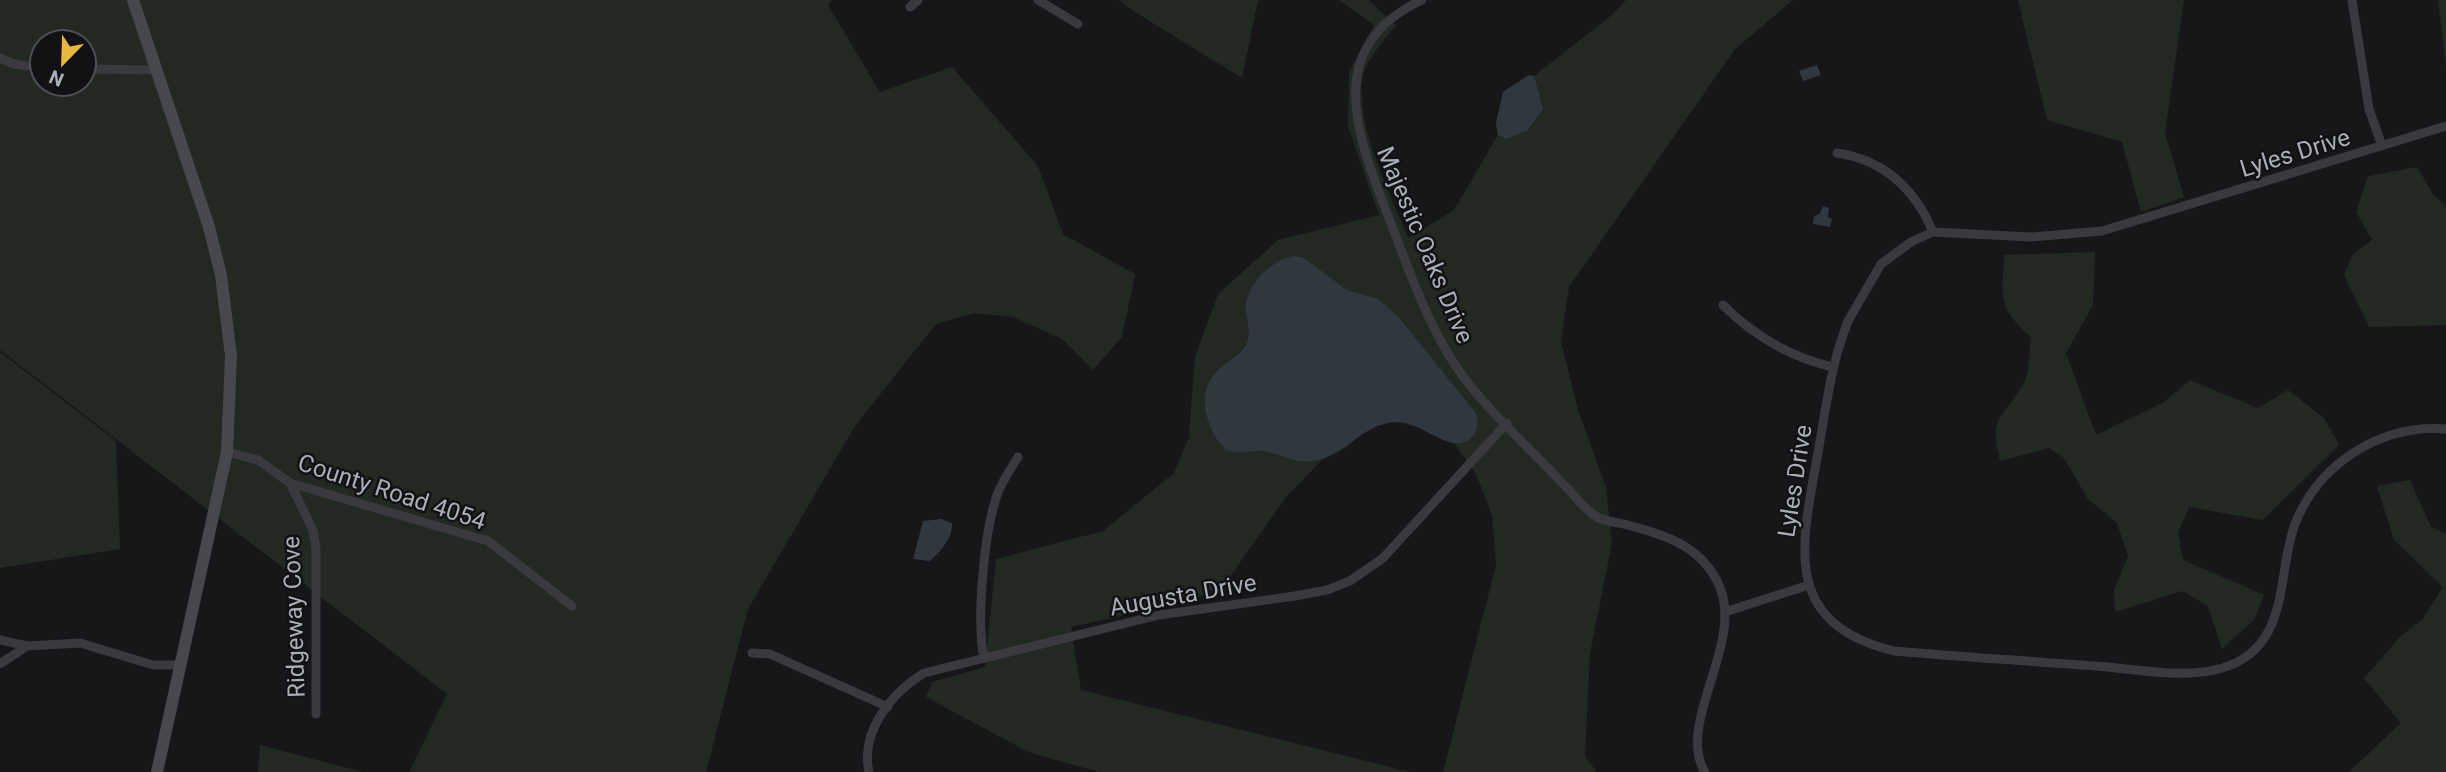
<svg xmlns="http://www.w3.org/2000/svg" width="2446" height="772" viewBox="0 0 2446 772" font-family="Roboto,sans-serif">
  <rect width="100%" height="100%" fill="#171719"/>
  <g fill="#222923" fill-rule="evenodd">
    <path d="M 0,0 L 832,0 L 828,5 L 880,92 L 952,67 L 1038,166 L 1063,234 L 1135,274 L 1122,337 L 1093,370 L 1062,339 L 1013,317 L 974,313 L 936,324 L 855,426 L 748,609 L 706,772 L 409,772 L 447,694 L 0,350 ZM 42,42 L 84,42 L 84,84 L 42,84 Z"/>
    <polygon points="1119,0 1258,0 1242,78 1135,12"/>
    <path d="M 1339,0 L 1369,0 L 1396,26 C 1383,41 1365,61 1362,81 C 1357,130 1390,194 1408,238 L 1454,210 L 1498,135 L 1496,123 L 1503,92 L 1529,75 L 1534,76 L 1612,15 L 1626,0 L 1793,0 L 1735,49 L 1569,287 L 1561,341 L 1578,410 L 1606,487 L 1612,543 L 1590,653 L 1585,756 L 1597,772 L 1443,772 L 1496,565 L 1492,515 L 1476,474 L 1454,443 L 1417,427 L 1397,422 L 1383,424 L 1366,430 L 1347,447 L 1323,459 L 1286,497 L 1227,581 L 1195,600 L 1071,627 L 1081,690 L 1410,772 L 1099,772 L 1028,752 L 926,697 L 932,682 L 985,667 L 996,559 L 1103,531 L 1174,473 L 1189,437 L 1195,357 L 1218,294 L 1278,240 L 1379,215 L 1348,127 L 1349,72 L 1374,25 Z"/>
    <polygon points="2018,0 2184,0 2165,133 2184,197 2141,212 2122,142 2047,120"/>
    <polygon points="2438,0 2446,0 2446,66"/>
    <polygon points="2417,167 2433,194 2446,207 2446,325 2369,327 2344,275 2353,254 2372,240 2356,212 2368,176"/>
    <path d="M 2095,252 L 2093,305 L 2066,353 L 2096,435 L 2164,402 L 2190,380 L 2258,408 L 2288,390 L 2324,418 L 2339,445 L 2263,520 L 2189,507 L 2178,533 L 2183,560 L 2264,595 L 2254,620 L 2222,649 L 2208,606 L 2182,591 L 2115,612 L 2114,590 L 2128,556 L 2117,523 L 2088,499 L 2064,458 L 2049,448 L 2000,461 C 1989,415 2001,421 2022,386 C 2030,374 2029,351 2031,337 C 1997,307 2002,299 2004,255 Z"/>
    <polygon points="0,352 116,441 120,549 0,568"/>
    <polygon points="2410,480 2431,527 2446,534 2446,772 2349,772 2401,723 2364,678 2402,635 2423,619 2443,587 2394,540 2377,486"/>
    <polygon points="260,745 363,772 258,772"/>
  </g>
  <g fill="#30373e">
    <polygon points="1817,65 1821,75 1803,81 1799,71"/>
    <polygon points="1529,75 1534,76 1543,109 1528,130 1506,139 1498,135 1496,123 1503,92"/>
    <polygon points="1823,206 1829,208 1828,217 1832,219 1830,227 1813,224 1814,216 1820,214"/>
    <path d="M 1293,256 L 1304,258 L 1347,290 L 1378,299 L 1397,315 L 1475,412 C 1482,427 1474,445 1454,443 C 1434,440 1417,421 1395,422 C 1366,424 1350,448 1325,458 C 1318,461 1306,462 1299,461 C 1287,459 1275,452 1263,451 C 1251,450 1237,455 1226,449 C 1215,442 1204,415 1205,402 C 1206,361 1242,364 1248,339 C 1251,328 1245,318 1246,307 C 1247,283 1271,261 1293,256 Z"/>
    <path d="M 941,519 L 952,523 C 953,537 940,553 929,561 L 913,559 L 923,521 Z"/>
  </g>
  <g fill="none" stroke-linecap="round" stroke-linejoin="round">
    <g stroke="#39393e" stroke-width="9">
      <polyline points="1038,0 1078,24"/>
      <path d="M 1422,0 C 1315,50 1362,146 1393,229 C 1411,276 1429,326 1457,368 C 1486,410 1529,447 1564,485 C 1573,494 1583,507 1594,515 C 1601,521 1614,522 1624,524 C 1661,534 1696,543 1716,579 C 1750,638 1674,722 1705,772"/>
      <polyline points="2352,0 2369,109 2382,146"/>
      <polyline points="910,7 918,0"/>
      <polyline points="0,58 14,64 42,68"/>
      <polyline points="84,69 156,70"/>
      <path d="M 2446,126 L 2102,231 L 2031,237 L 1933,232 L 1911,242 L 1881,264 L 1848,321 L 1839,347 C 1828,383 1824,421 1817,458 C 1801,548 1782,623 1894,651 C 1962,657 2029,661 2096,666 C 2138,669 2194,682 2233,664 C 2290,639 2277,572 2295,524 C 2319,463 2381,424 2446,429"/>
      <path d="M 1837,153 C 1884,160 1915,189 1933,232"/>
      <path d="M 1723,305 C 1755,337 1790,357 1833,367"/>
      <polyline points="227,452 258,460 290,483 488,541 572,606"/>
      <polyline points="290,483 313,530 316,549 316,714"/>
      <polyline points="1725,612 1809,585"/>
      <polyline points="0,640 27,646 80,643 153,665 181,665"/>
      <polyline points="752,653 770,654 888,707"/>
      <path d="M 984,658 C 976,620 984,533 997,495 C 1002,481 1010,470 1018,457"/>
      <polyline points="0,664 27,646"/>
      <path d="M 869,772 C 860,732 891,693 924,673 L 1159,615 L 1295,596 L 1327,590 L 1350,581 L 1383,558 L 1507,423"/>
    </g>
    <polyline stroke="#47484e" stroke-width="12" points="133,0 209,227 221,275 231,356 227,452 157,772"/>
  </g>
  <g text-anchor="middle" stroke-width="5" stroke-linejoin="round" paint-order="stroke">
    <g font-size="24" fill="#aaaeb8" stroke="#121214">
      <text transform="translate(2295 153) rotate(-17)" y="8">Lyles Drive</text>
      <text transform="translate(1425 245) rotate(67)" y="8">Majestic Oaks Drive</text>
      <text transform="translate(1795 481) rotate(-81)" y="8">Lyles Drive</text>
      <text transform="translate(392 492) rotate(18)" y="8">County Road 4054</text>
      <text transform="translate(1183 595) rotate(-10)" y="8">Augusta Drive</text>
      <text transform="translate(294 617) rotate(-92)" y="8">Ridgeway Cove</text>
    </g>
  </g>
  <g transform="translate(63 63) rotate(203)"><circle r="33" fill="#121214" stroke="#4f5056" stroke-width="2"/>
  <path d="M0-5L12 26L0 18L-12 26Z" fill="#e7b741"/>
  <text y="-10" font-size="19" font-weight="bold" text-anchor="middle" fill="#aaaeb8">N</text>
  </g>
</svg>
